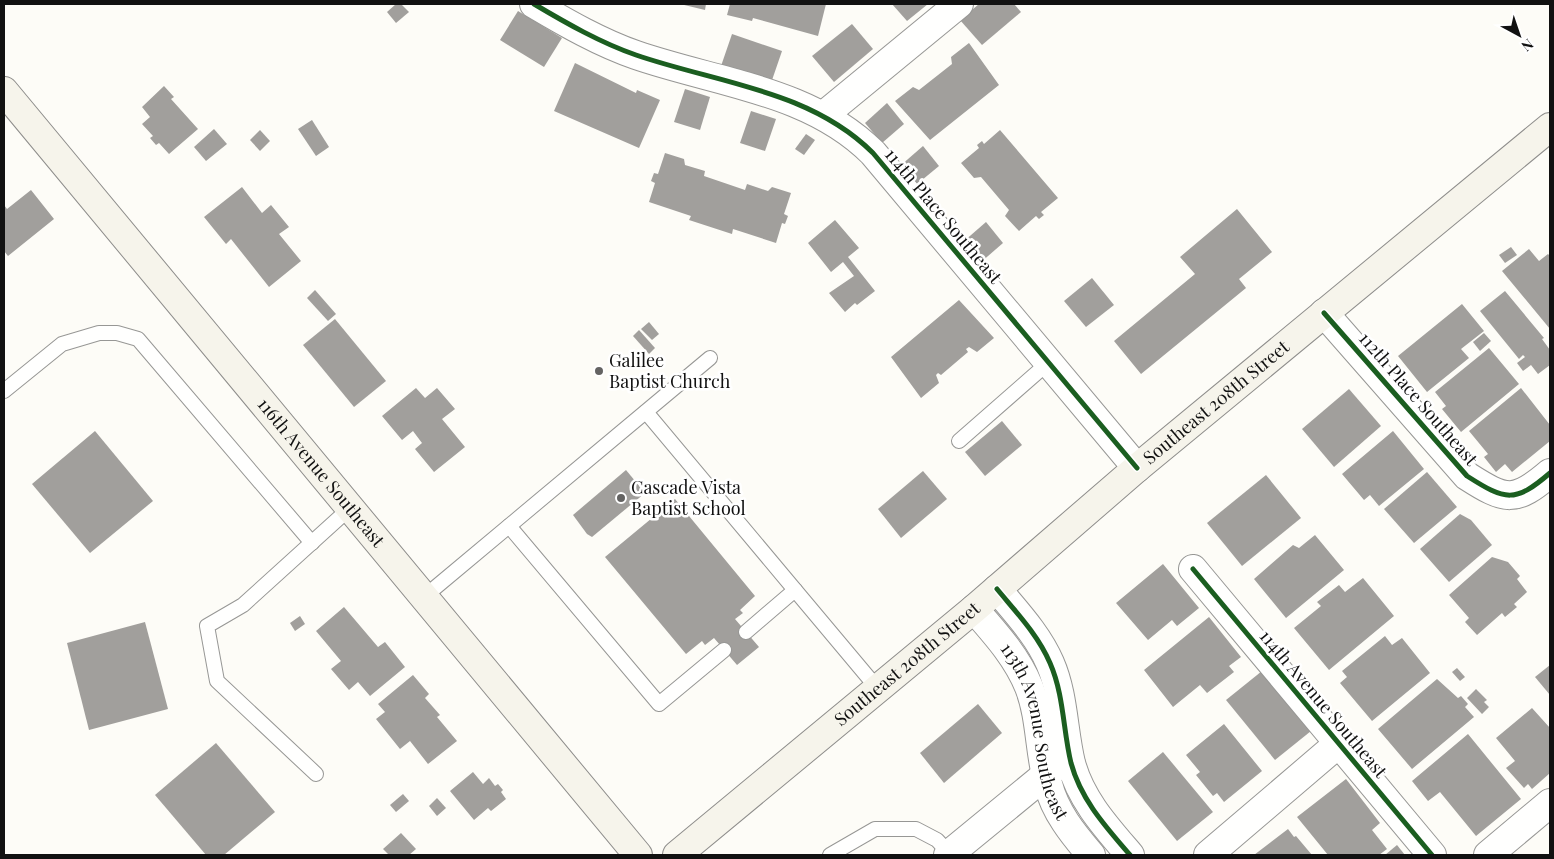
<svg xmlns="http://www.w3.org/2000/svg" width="1554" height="859" viewBox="0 0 1554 859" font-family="'Playfair Display',serif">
  <rect width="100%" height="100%" fill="#fdfcf7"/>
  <g fill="#a19f9c">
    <polygon points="396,4 401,4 409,12 396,23 387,12"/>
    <polygon points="680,4 706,4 705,10"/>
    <polygon points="730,4 826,4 818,36 753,18 752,21 727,15"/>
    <polygon points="892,4 928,4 907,21"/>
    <polygon points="979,4 1014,4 1021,12 982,45 960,20"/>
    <polygon points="518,11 562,38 544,67 500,40"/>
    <polygon points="852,24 873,49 834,82 812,56"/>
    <polygon points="732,34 782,51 771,83 721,66"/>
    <polygon points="969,43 999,85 930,140 895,101 913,87 919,90 952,64 951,57"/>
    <polygon points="575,63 636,93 637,90 660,100 639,148 554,111"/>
    <polygon points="164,86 174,97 171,99 198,129 169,154 159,143 156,145 150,138 153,136 142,124 150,117 142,107"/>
    <polygon points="685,89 710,97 700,130 674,122"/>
    <polygon points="887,103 904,124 882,143 865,123"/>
    <polygon points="751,111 776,119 765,151 740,143"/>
    <polygon points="312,120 329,147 316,156 298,129"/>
    <polygon points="214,129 227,144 206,161 194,147"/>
    <polygon points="260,130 270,141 260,151 250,140"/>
    <polygon points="1000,130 1058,198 1041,212 1044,215 1039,219 1036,216 1019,231 1005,216 1009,210 981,177 974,178 961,163 979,148 977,145 982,141 984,144"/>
    <polygon points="806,134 815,140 804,155 795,149"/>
    <polygon points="923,146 939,166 916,185 900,166"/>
    <polygon points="665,153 684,159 685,165 705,171 704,176 745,190 747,184 768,191 772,187 791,193 784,214 788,216 785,224 782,223 776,243 733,229 732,234 689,220 691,216 649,202 655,183 651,181 654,173 658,174"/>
    <polygon points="242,187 262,213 271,205 289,227 279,234 301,261 269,287 231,239 226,244 204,217"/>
    <polygon points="31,190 54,219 8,256 4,251 4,205 7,209"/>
    <polygon points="1237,209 1272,252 1239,279 1246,288 1141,374 1114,341 1195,274 1180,257"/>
    <polygon points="835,220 859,248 848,257 875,291 857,305 855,303 845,312 829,293 854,276 843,262 831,272 808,243"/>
    <polygon points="986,222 1003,243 980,263 963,242"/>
    <polygon points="1511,247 1517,255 1505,263 1499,255"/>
    <polygon points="1529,249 1539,261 1548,254 1550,256 1550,329 1502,271"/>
    <polygon points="1092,278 1114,305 1086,327 1064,301"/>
    <polygon points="315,290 336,314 328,321 307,298"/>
    <polygon points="1505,291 1544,338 1542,339 1550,350 1550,365 1538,374 1531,365 1523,371 1517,363 1525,357 1523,355 1519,359 1480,311"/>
    <polygon points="959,300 994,338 977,352 969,347 966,349 968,352 941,375 938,373 936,375 939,383 921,398 891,357"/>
    <polygon points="1462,304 1484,331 1461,349 1469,358 1427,392 1398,356"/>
    <polygon points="335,319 386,381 354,407 303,345"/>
    <polygon points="649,322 659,334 652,340 641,329"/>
    <polygon points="639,330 655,348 649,354 633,336"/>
    <polygon points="1484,333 1491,341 1480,351 1473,342"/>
    <polygon points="1489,348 1519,384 1461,432 1442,409 1446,406 1435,392"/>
    <polygon points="416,388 425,398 437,388 455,409 442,419 465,447 434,472 415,449 422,443 413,431 402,440 382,416"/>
    <polygon points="1521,388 1550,425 1550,441 1512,472 1505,464 1496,472 1484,457 1488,454 1469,431"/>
    <polygon points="1349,389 1381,426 1334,467 1302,429"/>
    <polygon points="1002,421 1022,445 985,476 965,452"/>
    <polygon points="95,431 153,501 90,553 32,484"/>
    <polygon points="1393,431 1424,469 1379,506 1370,495 1364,500 1342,474"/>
    <polygon points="626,470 645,493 592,537 587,534 573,515"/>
    <polygon points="923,471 947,499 901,538 878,509"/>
    <polygon points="1427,472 1457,507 1414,543 1384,509"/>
    <polygon points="1266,475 1301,518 1242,566 1207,523"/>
    <polygon points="675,499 755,596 740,610 743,613 735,619 759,647 737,665 714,638 705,645 702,641 686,654 605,557"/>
    <polygon points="1460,514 1471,520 1492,545 1449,582 1420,549"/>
    <polygon points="1315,535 1344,570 1286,618 1254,579 1293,545 1299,548"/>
    <polygon points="1492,557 1508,562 1520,576 1517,579 1527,592 1514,604 1517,607 1505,617 1502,613 1477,635 1465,622 1469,618 1449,595"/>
    <polygon points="1163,564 1199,608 1177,626 1172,620 1148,640 1116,603"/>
    <polygon points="1363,578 1394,616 1329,670 1294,628 1321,606 1317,602 1339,585 1345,592"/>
    <polygon points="344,607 378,647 385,642 405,667 370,696 358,682 349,690 331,669 341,661 316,631"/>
    <polygon points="300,616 305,624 295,631 290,623"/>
    <polygon points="1209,617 1241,657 1229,666 1234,672 1207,693 1200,685 1173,707 1144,670"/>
    <polygon points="145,622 168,709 89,730 67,643"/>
    <polygon points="1385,636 1392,645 1402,638 1430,673 1372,721 1340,683 1347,677 1342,671"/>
    <polygon points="1550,665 1550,695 1535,677"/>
    <polygon points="1457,668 1465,677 1460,681 1452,672"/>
    <polygon points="1262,671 1311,731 1275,760 1226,700"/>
    <polygon points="413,675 429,694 425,698 440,715 437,717 457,741 428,764 410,741 400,749 376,719 385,712 378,704"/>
    <polygon points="1437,679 1458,698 1461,696 1468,704 1465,707 1474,717 1412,769 1378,729"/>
    <polygon points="1476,689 1487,700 1484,702 1489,707 1482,714 1467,698"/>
    <polygon points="978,704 1002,733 944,783 920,753"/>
    <polygon points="1532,708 1550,728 1550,773 1532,789 1528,784 1524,788 1506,768 1515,761 1496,738"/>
    <polygon points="1224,724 1262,771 1224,802 1217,793 1213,796 1196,775 1200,772 1186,755"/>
    <polygon points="1468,734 1521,799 1476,836 1440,792 1428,801 1412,781"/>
    <polygon points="216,743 275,812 224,855 206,855 155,795"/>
    <polygon points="1163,752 1213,812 1177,841 1128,781"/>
    <polygon points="473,772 483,784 489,778 495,786 498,784 503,790 501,792 506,799 491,811 488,808 474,820 450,791"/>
    <polygon points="1346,779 1380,823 1372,830 1387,849 1379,855 1328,855 1297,817"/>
    <polygon points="403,794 409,801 396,812 390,805"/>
    <polygon points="437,798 446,808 437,816 429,806"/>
    <polygon points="1288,829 1294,837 1296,836 1312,855 1254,855"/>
    <polygon points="401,833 416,849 409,855 389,855 383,849"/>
    <polygon points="1397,845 1405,855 1385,855"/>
  </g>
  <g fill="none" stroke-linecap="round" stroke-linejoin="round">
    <defs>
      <g id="lane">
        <polyline points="4,391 62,344 99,333 117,333 138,339 312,543"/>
        <polyline points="646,412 795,590"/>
        <polyline points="959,441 1048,363"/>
        <polyline points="509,526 659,704 724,650"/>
        <polyline points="424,597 710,358"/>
        <polyline points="746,632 795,590 878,689"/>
        <polyline points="316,774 217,681 207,626 243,605 350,508"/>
        <polyline points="830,855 875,829 916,829 937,840 950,854"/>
      </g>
      <g id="street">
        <path d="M 534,4 C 566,23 601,43 636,55 C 717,83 810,90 873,153 L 1137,468"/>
        <polyline points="824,115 959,4"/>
        <path d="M 1324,313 L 1467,476 C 1506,501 1515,503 1550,473"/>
        <polyline points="1193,569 1432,855"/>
        <path d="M 997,589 C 1016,612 1038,635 1050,663 C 1064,695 1063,730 1071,763 C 1081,800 1106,827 1130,855"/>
        <path id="s1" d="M 974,609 C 995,633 1017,657 1029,687 C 1041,718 1039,752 1048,784 C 1055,812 1073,834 1091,855"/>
        <polyline points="948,855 1059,764"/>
        <polyline points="1208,855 1338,744"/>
        <polyline points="1488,855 1550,803"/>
      </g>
      <g id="secondary">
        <path id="s2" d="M 4,91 L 638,855"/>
        <path id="s3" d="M 677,855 L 974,609 L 1137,468 L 1550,127"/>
      </g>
    </defs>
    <use href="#lane" stroke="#979795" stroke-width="16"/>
    <use href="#street" stroke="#979795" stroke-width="30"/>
    <use href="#secondary" stroke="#8e8d8b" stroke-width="30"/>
    <use href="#lane" stroke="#fffffe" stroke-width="14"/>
    <use href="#street" stroke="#fffffe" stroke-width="28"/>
    <use href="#secondary" stroke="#f6f4eb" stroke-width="28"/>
    <defs>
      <g id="cycleway">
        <path d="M 534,4 C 566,23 601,43 636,55 C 717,83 810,90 873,153 L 1137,468"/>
        <path d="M 1324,313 L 1467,476 C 1506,501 1515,503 1550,473"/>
        <polyline points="1193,569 1432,855"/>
        <path d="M 997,589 C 1016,612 1038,635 1050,663 C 1064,695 1063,730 1071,763 C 1081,800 1106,827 1130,855"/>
      </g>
    </defs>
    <use href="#cycleway" stroke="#fff" stroke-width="8"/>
    <use href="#cycleway" stroke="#1b5e20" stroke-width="5"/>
  </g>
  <g fill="#646362" stroke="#fff" stroke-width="2">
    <circle cx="599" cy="371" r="5"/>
    <circle cx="621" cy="498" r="5"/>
  </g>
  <g text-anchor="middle" stroke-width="5" stroke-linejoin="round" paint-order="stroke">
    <g font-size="18" fill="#111" stroke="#fff">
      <text transform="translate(943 216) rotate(50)" y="6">114th Place Southeast</text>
      <text transform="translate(1418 399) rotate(49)" y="6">112th Place Southeast</text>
      <text dy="6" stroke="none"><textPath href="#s3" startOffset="704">Southeast 208th Street</textPath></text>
      <text dy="6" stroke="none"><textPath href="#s2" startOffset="496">116th Avenue Southeast</textPath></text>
      <text dy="6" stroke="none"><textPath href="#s3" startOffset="299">Southeast 208th Street</textPath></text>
      <text transform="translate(1323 704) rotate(50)" y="6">114th Avenue Southeast</text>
      <text dy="6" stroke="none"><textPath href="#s1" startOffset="140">113th Avenue Southeast</textPath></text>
    </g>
    <g font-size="18" fill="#111" stroke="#fff" text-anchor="start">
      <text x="609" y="367">Galilee<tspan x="609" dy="21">Baptist Church</tspan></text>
      <text x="631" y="494">Cascade Vista<tspan x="631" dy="21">Baptist School</tspan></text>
    </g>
  </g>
  <rect width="1554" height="859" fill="none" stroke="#111111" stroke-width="10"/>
  <g transform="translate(1519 35) rotate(140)" stroke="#ffffff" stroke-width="4" paint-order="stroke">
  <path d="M0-4L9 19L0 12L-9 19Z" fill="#111111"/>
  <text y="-8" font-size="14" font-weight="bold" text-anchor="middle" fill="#111111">N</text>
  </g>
</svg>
